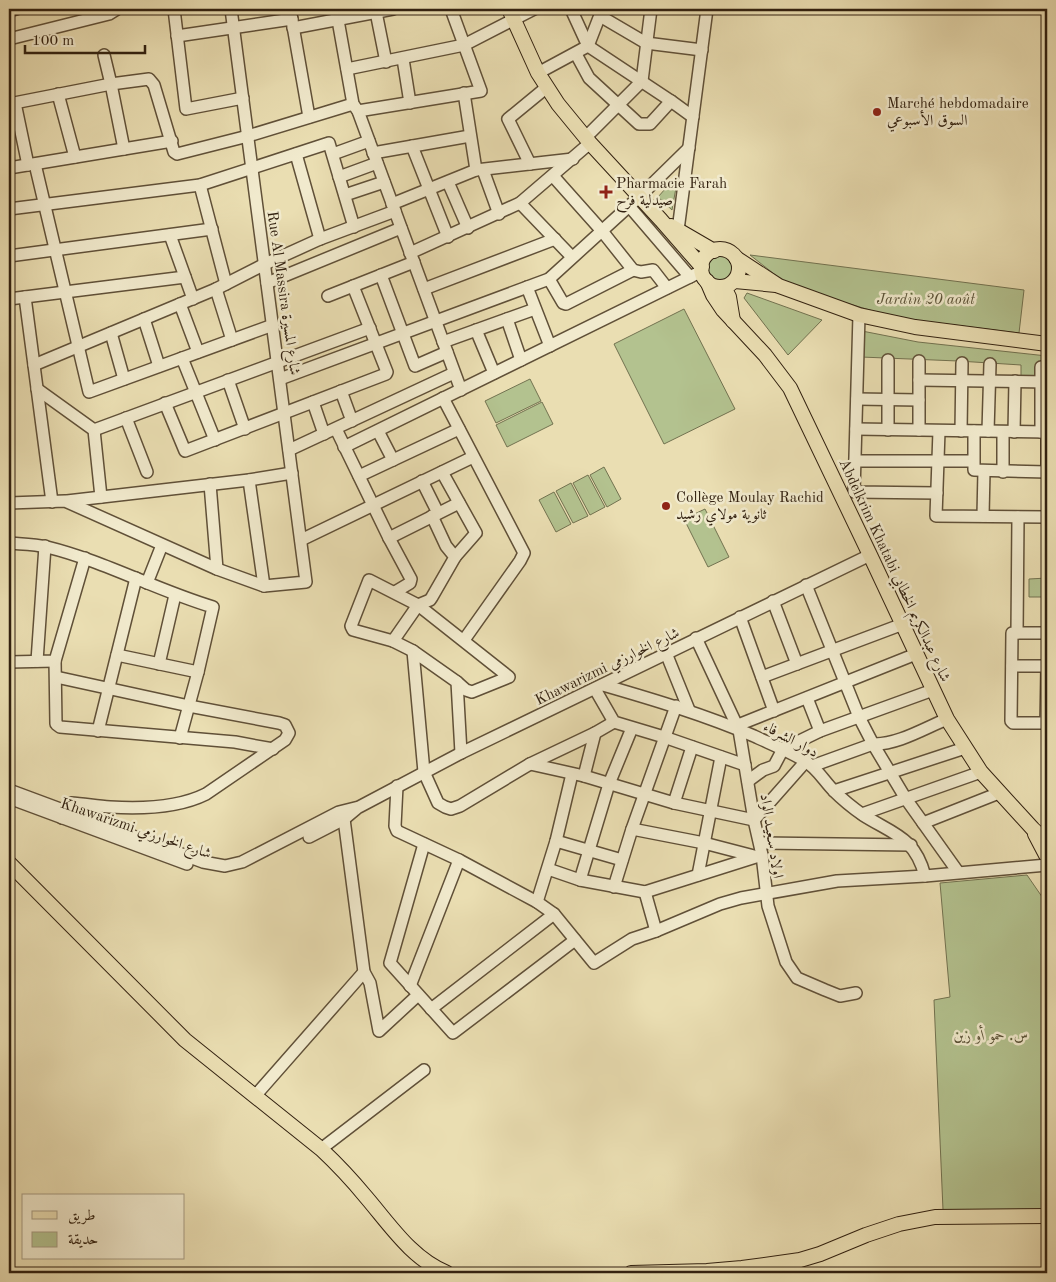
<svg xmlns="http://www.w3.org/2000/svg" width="1056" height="1282" viewBox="0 0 1056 1282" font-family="'Old Standard TT',Amiri,serif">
  <rect width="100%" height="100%" fill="#eadeb2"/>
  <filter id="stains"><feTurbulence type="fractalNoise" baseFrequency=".004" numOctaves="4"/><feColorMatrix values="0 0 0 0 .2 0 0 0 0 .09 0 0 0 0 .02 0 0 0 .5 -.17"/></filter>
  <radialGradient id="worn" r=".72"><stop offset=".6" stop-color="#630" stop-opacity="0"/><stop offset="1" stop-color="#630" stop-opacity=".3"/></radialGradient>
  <g fill="#b3c28f" stroke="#727250">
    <polygon points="673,180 677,182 672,210 658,197"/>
    <circle cx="721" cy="268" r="14"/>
    <polygon points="750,255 1024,290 1019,333 914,320 873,311 823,296 783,281"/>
    <polygon points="747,293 822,320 788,355 744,298"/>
    <polygon points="684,309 735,409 664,444 614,344"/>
    <polygon points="862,331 918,342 1047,356 1047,381 1021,380 1021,365 958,361 861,357"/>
    <polygon points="530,379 541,401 496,423 485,401"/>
    <polygon points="542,402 553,424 507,447 496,425"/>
    <polygon points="604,467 621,499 607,507 590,475"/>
    <polygon points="588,475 605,507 590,515 573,483"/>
    <polygon points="571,483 588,516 573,523 556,491"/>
    <polygon points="554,492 571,524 556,532 539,500"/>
    <polygon points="705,509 729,557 708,567 684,519"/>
    <polygon points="1047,578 1047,597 1029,597 1029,579"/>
    <polygon points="1027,875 1047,904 1047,1210 943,1210 934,1000 950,997 940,883"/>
  </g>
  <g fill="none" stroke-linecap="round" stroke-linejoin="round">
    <defs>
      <g id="minor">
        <polyline points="174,9 186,109 243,98"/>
        <polyline points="290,9 309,117"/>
        <polyline points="336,9 353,104 358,111 461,390"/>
        <polyline points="571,9 588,46 671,101 693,117"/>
        <polyline points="9,11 16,9"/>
        <polyline points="376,12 386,62"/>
        <polyline points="600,16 646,43 702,50"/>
        <polyline points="293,28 393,9"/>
        <polyline points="177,36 292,19"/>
        <polyline points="9,39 109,14 117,9"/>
        <polyline points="576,54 589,78 639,124 650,124 671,101"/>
        <polyline points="104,55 111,84 124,149"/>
        <polyline points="403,59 410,103"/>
        <polyline points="347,69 464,45 534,9"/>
        <polyline points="538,73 588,46 602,10"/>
        <polyline points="464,93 476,170"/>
        <polyline points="58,94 75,157"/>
        <polyline points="15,103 28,165"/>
        <polyline points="9,104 111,84 149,79 154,85 174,152 177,154 248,136 353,104"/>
        <polyline points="358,111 481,91 451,9"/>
        <polyline points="586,137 642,81 651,9"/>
        <polyline points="412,146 448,237"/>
        <polyline points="373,153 470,136"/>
        <polyline points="296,154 320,239"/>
        <polyline points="333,154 369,141"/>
        <polyline points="35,164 89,392 273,325"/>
        <polyline points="530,164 508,119 547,87"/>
        <polyline points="9,168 172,141"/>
        <polyline points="483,170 499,214"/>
        <polyline points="553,176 602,231 633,270 641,272 653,270 667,288"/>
        <polyline points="339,177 377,163"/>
        <polyline points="448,182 468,228"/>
        <polyline points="200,185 226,284"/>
        <polyline points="345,195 384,182"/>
        <polyline points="520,203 572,257"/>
        <polyline points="392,204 476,170 573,159"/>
        <polyline points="629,206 690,277"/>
        <polyline points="9,209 200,185 329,143 354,227"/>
        <polyline points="678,230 707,9"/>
        <polyline points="170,235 193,299"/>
        <polyline points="410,253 520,203 590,143"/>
        <polyline points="9,256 212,229"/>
        <polyline points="381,275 415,366 447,352"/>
        <polyline points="549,279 563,303 566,304 633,270"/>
        <polyline points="267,283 401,228"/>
        <polyline points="527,287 550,346"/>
        <polyline points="216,289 232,340"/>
        <polyline points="424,289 555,239"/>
        <polyline points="328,296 414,262"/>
        <polyline points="25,297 52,502"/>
        <polyline points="9,299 185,277"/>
        <polyline points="180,304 198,352"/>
        <polyline points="859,315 854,492 937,493"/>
        <polyline points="144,319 159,366"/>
        <polyline points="507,319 521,360"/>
        <polyline points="476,330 494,373"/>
        <polyline points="111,333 124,379"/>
        <polyline points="443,342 535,309"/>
        <polyline points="182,358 215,440"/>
        <polyline points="919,361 919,430"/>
        <polyline points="34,365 216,289 265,264 320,239 395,211"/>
        <polyline points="280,379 549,279 639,197 689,148"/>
        <polyline points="228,380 245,429"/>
        <polyline points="919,380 1047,382"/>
        <polyline points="37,389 94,430 101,497"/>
        <polyline points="341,391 352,421"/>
        <polyline points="443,398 524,553 520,561 464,640"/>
        <polyline points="857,399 919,400"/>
        <polyline points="313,402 324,434"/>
        <polyline points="165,403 185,451 386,374 387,372 353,286"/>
        <polyline points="126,418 147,472"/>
        <polyline points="336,429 389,538 411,579 410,583 395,592"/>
        <polyline points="856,429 1047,432"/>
        <polyline points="94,430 370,328"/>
        <polyline points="888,430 888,360"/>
        <polyline points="378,431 393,460"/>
        <polyline points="939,431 936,516 1047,517"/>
        <polyline points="961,431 962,363"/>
        <polyline points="974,431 974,470 1047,472"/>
        <polyline points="988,431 990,364"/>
        <polyline points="1014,432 1015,381"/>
        <polyline points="1041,432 1041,367"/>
        <polyline points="1047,432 1047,472"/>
        <polyline points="344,447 702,271"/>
        <polyline points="289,450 454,373"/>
        <polyline points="855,461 973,461"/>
        <polyline points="442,472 476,533 455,557"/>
        <polyline points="1003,472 1003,432"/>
        <polyline points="359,476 459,429"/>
        <polyline points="249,480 264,586"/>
        <polyline points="422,481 438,513"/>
        <polyline points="210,484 217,569"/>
        <polyline points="67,501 249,480 292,473"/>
        <polyline points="9,503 65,501 217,569 264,586 306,582 231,9"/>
        <polyline points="983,516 984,471"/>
        <polyline points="1018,517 1017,633 1012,633 1011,721 1013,723 1047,723"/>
        <polyline points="389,538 459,503"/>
        <polyline points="301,540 473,457"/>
        <path d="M 9,543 C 21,544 35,544 47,547 C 104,561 156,590 213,607 L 198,672 L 180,738"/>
        <polyline points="147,583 162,545"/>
        <polyline points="806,585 859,717 873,744 906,799 958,872"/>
        <polyline points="773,601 797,664"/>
        <polyline points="740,617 774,711"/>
        <polyline points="1017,633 1047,633"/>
        <polyline points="696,638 739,730 754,820 762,855 768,906 786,962 797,978 825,990 840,996 856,993"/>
        <polyline points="393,641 353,630 351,626 369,580 418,605 430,600 432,597 455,557 446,546 432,516"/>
        <polyline points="413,651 393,641 418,605 509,677 472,692 466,690 457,682"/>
        <polyline points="666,653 689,710"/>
        <polyline points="117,655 198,672"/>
        <polyline points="37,661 45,546"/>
        <polyline points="55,661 56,724 60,727 235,742 273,749"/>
        <polyline points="9,662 55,661 85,558"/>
        <polyline points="159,664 175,595"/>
        <polyline points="1012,666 1047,666"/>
        <path d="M 56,677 L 189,706 L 279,723 L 285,725 L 289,733 L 285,740 L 206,794 C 178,808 142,809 110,807 C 97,806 84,804 71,803 L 67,806 L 62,818"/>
        <polyline points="762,677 903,624"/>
        <path d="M 603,685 C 655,700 705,715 754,736 C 771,744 789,751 805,761 C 817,768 824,781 834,791 C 842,799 853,808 863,815 C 893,834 915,837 925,876"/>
        <polyline points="595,689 614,722 664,737 745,765"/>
        <polyline points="807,698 820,731"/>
        <polyline points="1046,723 1047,666"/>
        <polyline points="738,725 916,654"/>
        <polyline points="98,731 136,578"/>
        <polyline points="461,753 457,682 413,651 424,772 438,803 445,807 451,809 460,806 530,764 595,733 614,722"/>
        <polyline points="530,764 584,776 674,803 754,820 806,761"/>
        <path d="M 812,766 L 873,744 C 897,745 925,728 947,719"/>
        <polyline points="584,776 595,733"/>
        <polyline points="748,781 763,770 774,766 783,749 820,731 933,690"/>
        <polyline points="397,786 395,826 397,831 459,860 537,902 554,914 594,963 632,939 656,931 720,904 741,898 837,881 925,876 1047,865"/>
        <polyline points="9,790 203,862 225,866 242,862 339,812 359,807 461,753 870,555"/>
        <polyline points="834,791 965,748"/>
        <polyline points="9,798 187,864"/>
        <polyline points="674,803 692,747"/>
        <polyline points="340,814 344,819 364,972 370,983 379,1031 418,995"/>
        <polyline points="862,814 981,772"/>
        <polyline points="923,823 999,793"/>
        <polyline points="632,829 704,843 754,856"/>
        <polyline points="309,837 344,819 356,809"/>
        <polyline points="556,841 622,860"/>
        <polyline points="760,843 911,845"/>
        <polyline points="424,844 390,963 453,1033 575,940"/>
        <polyline points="548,869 580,880 645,892 762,855"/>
        <polyline points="698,875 721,757"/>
        <polyline points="580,880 609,784 632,728"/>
        <polyline points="614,887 632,829 676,706"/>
        <polyline points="645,892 656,931"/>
        <polyline points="537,902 556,841 572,774"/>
        <polyline points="410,986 459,860"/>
        <polyline points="431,1009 554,914"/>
        <polyline points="255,1096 364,972"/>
        <polyline points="321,1149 424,1070"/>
      </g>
      <g id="major">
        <polyline points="509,9 538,73 558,104 590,143 661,220 702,267"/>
        <polyline points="671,226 714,251"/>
        <circle cx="720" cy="268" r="19"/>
        <polyline points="736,258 779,286 859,315 915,327 1047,344"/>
        <polyline points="707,281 713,295 723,310 765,355 790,388 870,555 947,719 981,772 1033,829 1047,842"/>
        <polyline points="735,281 776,285"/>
        <polyline points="724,287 729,297 733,321"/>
        <polyline points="1035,834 1046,855"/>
        <path d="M 9,863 L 185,1040 L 321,1149 C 337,1164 352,1180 366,1197 C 390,1225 412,1259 447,1273"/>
        <polyline points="631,1273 707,1271 742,1268 800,1260 820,1254 866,1235 899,1224 935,1217 1047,1216"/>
      </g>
    </defs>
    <use href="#minor" stroke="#605038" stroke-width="14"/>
    <use href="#major" stroke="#322110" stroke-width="16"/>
    <use href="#minor" stroke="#f1eacd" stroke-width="11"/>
    <use href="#major" stroke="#eadeb2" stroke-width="14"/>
  </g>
  <g fill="#8f2418" stroke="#f1eacd" stroke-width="2">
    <circle cx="877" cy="112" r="5"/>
    <path d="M603.5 184.5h5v5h5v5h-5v5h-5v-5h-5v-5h5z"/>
    <circle cx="666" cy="506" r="5"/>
  </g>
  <g text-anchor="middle" stroke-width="5" stroke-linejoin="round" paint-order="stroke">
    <g font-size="15" fill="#322110" stroke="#f1eacd" text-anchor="start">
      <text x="887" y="108">Marché hebdomadaire<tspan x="887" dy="17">السوق الأسبوعي</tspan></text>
      <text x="616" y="188">Pharmacie Farah<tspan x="616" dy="17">صيدلية فرح</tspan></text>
      <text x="676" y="502">Collège Moulay Rachid<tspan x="676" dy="17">ثانوية مولاي رشيد</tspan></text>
    </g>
    <g font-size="15" fill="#322110" stroke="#f1eacd">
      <text transform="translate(284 293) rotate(82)" y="5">Rue Al Massira شارع المسيرة</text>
      <text transform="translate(895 570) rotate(65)" y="5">Abdelkrim Khatabi شارع عبدالكريم الخطابي</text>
      <text transform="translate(607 666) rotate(-26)" y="5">Khawarizmi شارع الخوارزمي</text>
      <text transform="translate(791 739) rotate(28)" y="5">دوار الشرفاء</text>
      <text transform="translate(136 828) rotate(19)" y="5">Khawarizmi شارع الخوارزمي</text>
      <text transform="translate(772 836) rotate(81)" y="5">اولاد سـعيـد الواد</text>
    </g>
    <g font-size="15" font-style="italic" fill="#595136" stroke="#f1eacd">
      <text x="926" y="304">Jardin 20 août</text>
      <text x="991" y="1040">س. حمو أو زين</text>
    </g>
  </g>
  <rect width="1056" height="1282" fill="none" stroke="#eadeb2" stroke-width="30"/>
  <rect x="10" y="10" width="1036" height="1262" fill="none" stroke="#322110" stroke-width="2.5"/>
  <rect x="15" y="15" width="1026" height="1252" fill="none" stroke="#322110"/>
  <rect x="22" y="1194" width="162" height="65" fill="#f1eacd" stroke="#a59a81"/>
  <rect x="32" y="1211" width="25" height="8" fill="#eadeb2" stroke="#a59a81"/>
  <text x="68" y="1220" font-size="15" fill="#322110">طريق</text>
  <rect x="32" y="1232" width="25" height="15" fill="#b3c28f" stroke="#a59a81"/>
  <text x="68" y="1244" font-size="15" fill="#322110">حديقة</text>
  <path d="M25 45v8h120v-8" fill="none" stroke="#322110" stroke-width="2.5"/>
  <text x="32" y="45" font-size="15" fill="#322110" stroke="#f1eacd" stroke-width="4" paint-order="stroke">100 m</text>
  <rect width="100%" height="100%" filter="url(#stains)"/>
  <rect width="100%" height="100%" fill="url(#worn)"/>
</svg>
